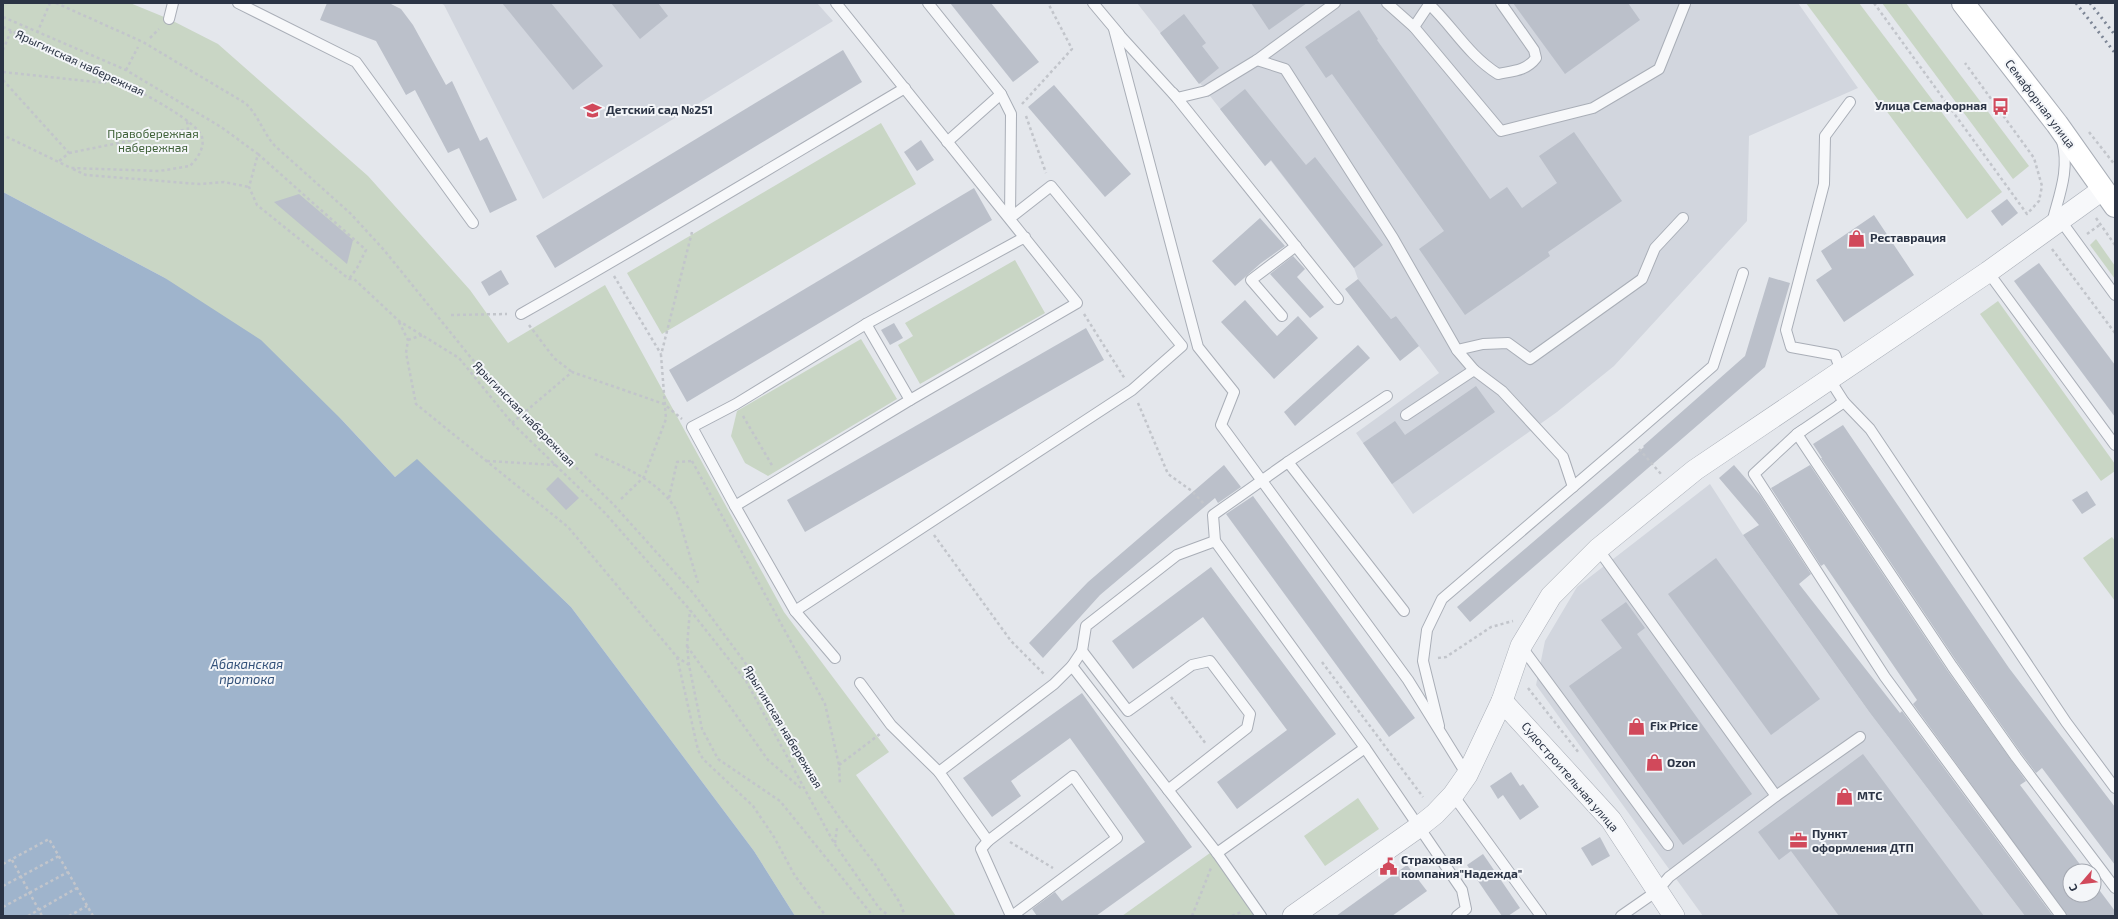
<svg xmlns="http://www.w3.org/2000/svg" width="2118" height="919" viewBox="0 0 2118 919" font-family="'Exo 2',sans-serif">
  <rect width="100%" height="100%" fill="#e4e7ec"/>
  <g fill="#d2d6de">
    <polygon points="440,3 817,3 833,21 543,199 444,5"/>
    <polygon points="1137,3 1798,3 1858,88 1749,136 1747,221 1614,366 1557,412 1413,514 1356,433 1439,373 1396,316 1391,319 1358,279 1354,268 1271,161 1265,166"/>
    <polygon points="1710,484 1743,535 1870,713 2025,916 1703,916 1536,685 1545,641 1577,587"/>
  </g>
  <g fill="#c9d6c5">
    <polygon points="3,3 130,3 169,19 218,44 368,176 470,290 508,343 605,285 784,612 889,752 856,775 956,916 795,916 754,851 571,607 417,460 395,477 342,420 165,278 3,192"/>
    <polygon points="1806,3 1859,3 2002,192 1967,219"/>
    <polygon points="1882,3 1906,3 2029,166 2013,179"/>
    <polygon points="881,123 916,184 662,334 627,273"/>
    <polygon points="2096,239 2115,266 2115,279 2090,245"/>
    <polygon points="1015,260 1045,313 920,384 898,345 913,336 905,323"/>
    <polygon points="1998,301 2115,464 2115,471 2101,481 1980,314"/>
    <polygon points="861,339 897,399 768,476 745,463 731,436 737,411"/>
    <polygon points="2112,537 2115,541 2115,601 2083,558"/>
    <polygon points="1358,798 1379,829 1325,866 1304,836"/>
    <polygon points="1210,853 1255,916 1122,916"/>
  </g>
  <polygon fill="#9fb4cc" points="3,192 165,278 261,340 342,420 395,477 417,459 571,607 754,851 795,916 3,916"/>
  <g fill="#bbc0ca">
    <polygon points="327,3 389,3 401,9 413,25 446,85 452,81 480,141 487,137 517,200 490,213 459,148 448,153 415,90 406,95 376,41 320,20"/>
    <polygon points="502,3 551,3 603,66 573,90"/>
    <polygon points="611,3 658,3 668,16 640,39"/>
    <polygon points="950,3 991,3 1039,62 1013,82"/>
    <polygon points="1251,3 1307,3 1269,30"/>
    <polygon points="1513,3 1628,3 1640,20 1565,74"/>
    <polygon points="1359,10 1378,39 1377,40 1490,199 1507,187 1522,208 1557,183 1539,156 1574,132 1622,201 1548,252 1550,256 1465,315 1419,249 1444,231 1332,74 1326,78 1305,47"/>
    <polygon points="1184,14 1206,43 1202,46 1219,68 1199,84 1160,33"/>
    <polygon points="843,50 862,82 555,268 536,236"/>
    <polygon points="1054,85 1131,174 1105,197 1028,107"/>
    <polygon points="1245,89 1306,165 1315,157 1383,245 1354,268 1271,160 1265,166 1220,109"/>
    <polygon points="921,140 934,160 917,171 904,152"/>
    <polygon points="974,188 992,220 687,402 669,370"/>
    <polygon points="299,194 353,240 347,264 274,202"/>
    <polygon points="2007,199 2018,213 2002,226 1991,211"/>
    <polygon points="1874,215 1914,275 1844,322 1816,280 1832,269 1821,251"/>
    <polygon points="1260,218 1285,246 1261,263 1235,286 1212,261"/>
    <polygon points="1293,256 1305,269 1297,277 1324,307 1310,318 1270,274"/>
    <polygon points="2039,263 2115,365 2115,417 2014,281"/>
    <polygon points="501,270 509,284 489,296 481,282"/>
    <polygon points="1769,277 1790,283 1765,367 1470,622 1457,607 1644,447 1643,446 1745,356"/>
    <polygon points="1358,279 1391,319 1396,316 1419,346 1400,361 1345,289"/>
    <polygon points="1245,300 1277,336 1298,316 1318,338 1274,379 1221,322"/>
    <polygon points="894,323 903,338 890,345 881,330"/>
    <polygon points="1086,328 1104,360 805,532 787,500"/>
    <polygon points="1358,345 1370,358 1295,426 1284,412"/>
    <polygon points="1476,386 1495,412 1392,484 1363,443 1395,421 1405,435"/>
    <polygon points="1843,425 2009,668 2115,807 2115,865 2042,768 2036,773 2021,753 1957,662 1821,458 1822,458 1813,444"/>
    <polygon points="1224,465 1241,487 1218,503 1215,498 1100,595 1043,658 1029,643 1088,582"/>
    <polygon points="1734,465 1760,495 1811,574 1799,584 1900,713 1902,711 2053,916 2025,916 1870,713 1743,535 1759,525 1719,478"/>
    <polygon points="1810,465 1947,670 2026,781 2020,785 2085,871 2070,871 2070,895 2094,895 2094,883 2115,911 2115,916 2067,916 1913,704 1917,700 1824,564 1821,566 1771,488"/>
    <polygon points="558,477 579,498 566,510 546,489"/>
    <polygon points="2087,491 2096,505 2082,514 2072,500"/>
    <polygon points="1253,496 1415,718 1389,737 1226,514"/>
    <polygon points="1716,558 1820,699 1771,735 1668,594"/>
    <polygon points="1211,567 1336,734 1237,809 1217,782 1287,730 1203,617 1133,669 1112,641"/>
    <polygon points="1626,602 1645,628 1637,634 1752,794 1683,845 1569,686 1622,648 1601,620"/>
    <polygon points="1082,693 1192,847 1096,916 1037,916 1032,909 1055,892 1062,901 1145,842 1070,738 1011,781 1021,796 992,817 963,778"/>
    <polygon points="1863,754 1984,916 1839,916 1791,851 1779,860 1758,832"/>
    <polygon points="1511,772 1520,786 1523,784 1539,807 1520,820 1503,795 1498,799 1490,786"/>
    <polygon points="1600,837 1610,856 1592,866 1581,848"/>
    <polygon points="1483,854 1520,908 1508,916 1502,916 1467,865"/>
    <polygon points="1407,865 1427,891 1392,916 1336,916"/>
  </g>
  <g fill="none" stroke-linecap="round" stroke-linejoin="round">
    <defs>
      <g id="lane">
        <polyline points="238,3 356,62 473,223"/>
        <polyline points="836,3 1077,303 910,400 735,506 692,427 736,404 866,324 1025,237"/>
        <polyline points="928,3 1001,94 947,142"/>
        <polyline points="1093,3 1119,34"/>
        <polyline points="1387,3 1414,27 1501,131 1593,108 1659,69 1685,4"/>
        <path d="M 1429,4 C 1454,28 1468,55 1498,74 C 1513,71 1526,71 1536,58 L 1534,50 L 1501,3"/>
        <polyline points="169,19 173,3"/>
        <polyline points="1414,27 1430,3"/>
        <polyline points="1114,29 1198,347 1234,392 1221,425 1408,680 1467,775"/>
        <polyline points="1115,30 1177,98 1338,299"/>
        <polyline points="1257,60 1285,69 1393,238 1457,350 1474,370"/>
        <polyline points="1173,93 1177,98 1206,91 1257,60 1335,3"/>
        <polyline points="1001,94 1011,114 1010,218"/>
        <polyline points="2061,221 2115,295"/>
        <path d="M 2052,223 C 2059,195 2070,170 2062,141"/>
        <polyline points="1988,272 2115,445"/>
        <path d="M 521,314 C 650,241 777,164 905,88"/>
        <polyline points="1282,316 1251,280 1296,246"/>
        <polyline points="866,324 910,400"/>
        <polyline points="1457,350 1483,344 1508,343 1530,359 1642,279 1655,248 1683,218"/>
        <polyline points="1842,373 1835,355 1791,347 1786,330 1824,184 1825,136 1850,102"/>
        <polyline points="1830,380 1844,402 1839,405"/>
        <polyline points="1406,415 1474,370 1502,391 1563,457 1573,487"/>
        <polyline points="1803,430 1797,434 1952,666 2016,757 2115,888"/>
        <polyline points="1288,462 1387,396"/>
        <polyline points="735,506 795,611 835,658"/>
        <polyline points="1215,541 1213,515 1288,462 1404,611"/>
        <polyline points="1598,549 1776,796 1669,877 1657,891 1621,916"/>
        <polyline points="795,611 1132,390 1182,346 1051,186 1010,218"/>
        <polyline points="1521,646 1668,845"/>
        <polyline points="1082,651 1128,711 1192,665 1210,661 1250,714 1247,728 1168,790"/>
        <polyline points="1072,666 1082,651 1086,626 1177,555 1215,541 1365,748 1217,853"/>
        <polyline points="860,683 891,725 939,772"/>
        <polyline points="1439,726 1423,661 1427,630 1442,599 1630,438 1713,366 1743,273"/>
        <polyline points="1365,748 1462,890 1466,909 1457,916"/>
        <polyline points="1453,795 1541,916"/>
        <polyline points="1776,796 1860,737"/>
        <polyline points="988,841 981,849 1011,916"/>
        <polyline points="1012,916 1117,838 1073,776 988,841 939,772 1054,684 1072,666 1217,853 1261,916"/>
        <polyline points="2061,916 1885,677 1754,474 1797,434 1844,402 1870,429 2066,722 2115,788"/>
      </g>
      <g id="street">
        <polyline points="1502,701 1611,820 1674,916"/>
        <polyline points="1293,916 1420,826 1435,814 1453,795 1467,775 1502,701 1521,646 1551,596 1598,549 1695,470 1988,272 2102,190"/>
      </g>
      <polyline id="secondary" points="1963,3 2057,124 2115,206"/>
    </defs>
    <use href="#lane" stroke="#a9aeb7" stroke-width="12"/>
    <use href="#street" stroke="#a9aeb7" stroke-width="22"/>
    <use href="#secondary" stroke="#a9aeb7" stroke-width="24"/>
    <g stroke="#c2c5cb" stroke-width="2.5" stroke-dasharray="3 3" stroke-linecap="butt">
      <path d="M 56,3 L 143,42 L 245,103 C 258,114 263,133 275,146 L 350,213 L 384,250 L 472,359 L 540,432 L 614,505 L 694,594 L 755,676 L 815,782 L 839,817 L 875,864 L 900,903 L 905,916"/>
      <polyline points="1874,3 2027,214 2039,201 2042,186 2034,158 1965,63"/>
      <polyline points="3,17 126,70 221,127 258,154 249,187 257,205 349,279 354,279 399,321 459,358 512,423 605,513 690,610 746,681 834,843 879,908 889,916"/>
      <path d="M 3,27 C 35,42 193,109 202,137 C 205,148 197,159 190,166 L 159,171 L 71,168 L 3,135"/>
      <polyline points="37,33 50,3"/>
      <polyline points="150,38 159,29"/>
      <polyline points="3,50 11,31"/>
      <polyline points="126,70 138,47"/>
      <polyline points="3,72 105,83 109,76"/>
      <polyline points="3,80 69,153 58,162"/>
      <polyline points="1022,104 1072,49 1048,3"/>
      <polyline points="1026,116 1046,173"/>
      <polyline points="2089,132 2115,165"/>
      <polyline points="69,153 188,129 187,121"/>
      <polyline points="258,154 366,250 357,268 349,279"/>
      <polyline points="73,169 86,175 199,184 224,182 249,187"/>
      <polyline points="2096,218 2115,245"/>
      <polyline points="2087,234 2101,224"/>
      <polyline points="2052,249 2115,333"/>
      <polyline points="614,276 661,354"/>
      <polyline points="1084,314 1125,379"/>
      <polyline points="451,315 507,314"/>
      <polyline points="399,322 408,340 406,353 416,404 568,527 677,657 689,665 702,729 718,759 780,801 873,916"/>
      <polyline points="529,325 554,358 572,372"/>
      <polyline points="408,340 422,335"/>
      <polyline points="1138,403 1168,474 1192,491 1204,504"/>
      <polyline points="743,416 773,467"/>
      <polyline points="512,423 572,372 664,404 682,419"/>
      <polyline points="1639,449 1661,474"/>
      <path d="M 595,454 C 626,468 657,480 676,509 L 698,583"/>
      <polyline points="487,461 556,465"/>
      <polyline points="692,461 825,704 839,765 840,785"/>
      <polyline points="669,498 677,462 692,461"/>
      <polyline points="621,499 644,477 666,419 661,355 692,232"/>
      <polyline points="934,535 1011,641 1045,675"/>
      <polyline points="687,646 768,760 803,790"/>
      <polyline points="677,657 698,750 703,759 753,806 774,837 795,876 826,916"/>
      <polyline points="1438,658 1446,657 1491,627 1513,621"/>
      <polyline points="1322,662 1423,797"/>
      <polyline points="689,665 687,646 690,610"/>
      <polyline points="1528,688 1579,753"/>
      <polyline points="1171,697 1206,744"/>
      <polyline points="839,765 880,734"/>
      <polyline points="1010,842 1053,868"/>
      <polyline points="835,843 837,828"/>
      <polyline points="12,860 42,916"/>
      <polyline points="3,864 49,839 93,916"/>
      <polyline points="3,886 59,856"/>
      <polyline points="3,907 68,872"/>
      <polyline points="28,916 77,888"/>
      <polyline points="69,916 87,906"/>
      <polyline points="1192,916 1211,868"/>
      <polyline points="1232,916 1241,912"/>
    </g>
    <use href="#lane" stroke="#f7f8fa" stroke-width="10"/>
    <use href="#street" stroke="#f7f8fa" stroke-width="21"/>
    <use href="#secondary" stroke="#fff" stroke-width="22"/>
    <g stroke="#7d8696" stroke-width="3" stroke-dasharray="2 4" stroke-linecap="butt">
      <polyline points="2076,3 2115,53"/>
      <polyline points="2090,3 2115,35"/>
    </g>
  </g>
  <defs>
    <symbol id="bus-bare" viewBox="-9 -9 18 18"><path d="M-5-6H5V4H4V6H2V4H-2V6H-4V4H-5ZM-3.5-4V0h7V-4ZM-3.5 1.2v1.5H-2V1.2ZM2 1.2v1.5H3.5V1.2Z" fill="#d1495b" stroke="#f4f6f9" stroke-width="2.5" paint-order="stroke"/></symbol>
    <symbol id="school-bare" viewBox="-9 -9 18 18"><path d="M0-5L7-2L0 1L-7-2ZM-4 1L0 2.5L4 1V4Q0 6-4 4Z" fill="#d1495b" stroke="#f4f6f9" stroke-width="2.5" paint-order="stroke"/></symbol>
    <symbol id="shop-bare" viewBox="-9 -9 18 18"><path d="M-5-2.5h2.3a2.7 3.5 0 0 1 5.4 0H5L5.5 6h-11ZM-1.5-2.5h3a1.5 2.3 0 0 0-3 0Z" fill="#d1495b" stroke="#f4f6f9" stroke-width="2.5" paint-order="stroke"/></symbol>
    <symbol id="office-bare" viewBox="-9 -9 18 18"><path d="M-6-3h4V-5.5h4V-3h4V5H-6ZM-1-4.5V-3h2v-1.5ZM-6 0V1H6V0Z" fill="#d1495b" stroke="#f4f6f9" stroke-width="2.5" paint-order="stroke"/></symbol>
    <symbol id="civic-bare" viewBox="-9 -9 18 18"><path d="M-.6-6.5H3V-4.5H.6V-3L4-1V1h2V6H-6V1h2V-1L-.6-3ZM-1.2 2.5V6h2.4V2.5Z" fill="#d1495b" stroke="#f4f6f9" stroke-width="2.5" paint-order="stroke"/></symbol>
  </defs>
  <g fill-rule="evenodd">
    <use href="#bus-bare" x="1988" y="94" width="25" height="25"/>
    <use href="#school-bare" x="580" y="98" width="25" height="25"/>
    <use href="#shop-bare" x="1844" y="226" width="25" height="25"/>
    <use href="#shop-bare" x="1624" y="714" width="25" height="25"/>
    <use href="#shop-bare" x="1642" y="750" width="25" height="25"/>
    <use href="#shop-bare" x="1832" y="784" width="25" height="25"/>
    <use href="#office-bare" x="1786" y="828" width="25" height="25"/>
    <use href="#civic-bare" x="1376" y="854" width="25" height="25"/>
  </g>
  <g text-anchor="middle" stroke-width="4" stroke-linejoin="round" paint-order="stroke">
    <g font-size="12" fill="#2b3445" stroke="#f4f6f9">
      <text transform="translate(80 63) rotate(25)" y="4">Ярыгинская набережная</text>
      <text transform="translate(2040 104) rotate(53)" y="4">Семафорная улица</text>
      <text transform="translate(524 414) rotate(46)" y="4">Ярыгинская набережная</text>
      <text transform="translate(783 727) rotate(59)" y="4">Ярыгинская набережная</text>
      <text transform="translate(1570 777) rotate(49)" y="4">Судостроительная улица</text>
    </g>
    <g font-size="12" font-weight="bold" fill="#2b3445" stroke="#f4f6f9" text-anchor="start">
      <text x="1987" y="110" text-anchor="end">Улица Семафорная</text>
      <text x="606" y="114">Детский сад №251</text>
      <text x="1870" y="242">Реставрация</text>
      <text x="1650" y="730">Fix Price</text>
      <text x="1667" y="767">Ozon</text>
      <text x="1857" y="800">МТС</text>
      <text x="1812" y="838">Пункт<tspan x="1812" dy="14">оформления ДТП</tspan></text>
      <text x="1401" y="864">Страховая<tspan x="1401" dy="14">компания"Надежда"</tspan></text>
    </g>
    <g font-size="12" fill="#3f6138" stroke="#f4f6f9">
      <text x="153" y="138">Правобережная<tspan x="153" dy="14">набережная</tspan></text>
    </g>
    <g font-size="13" font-style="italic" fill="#34527a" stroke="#f4f6f9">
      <text x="247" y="669">Абаканская<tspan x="247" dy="15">протока</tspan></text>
    </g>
  </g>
  <rect width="2118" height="919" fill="none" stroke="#2b3445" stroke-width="8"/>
  <g transform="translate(2082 883) rotate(242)"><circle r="19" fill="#f4f6f9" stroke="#a4a8b1"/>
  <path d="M0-3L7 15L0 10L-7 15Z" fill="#d1495b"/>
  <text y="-6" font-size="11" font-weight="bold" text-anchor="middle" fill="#2b3445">С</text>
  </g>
</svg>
